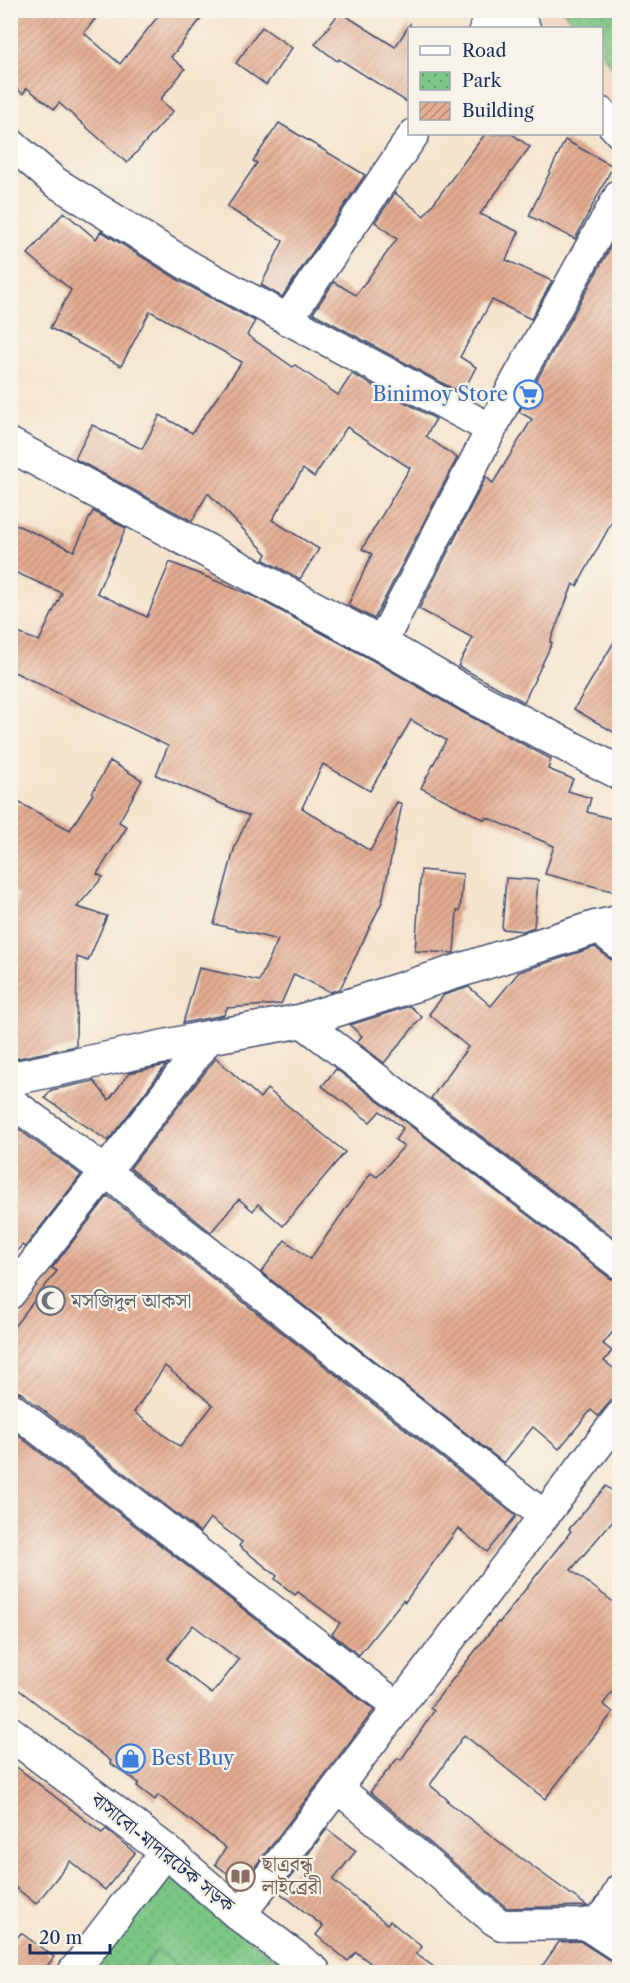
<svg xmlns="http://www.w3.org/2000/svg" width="630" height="1983" viewBox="0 0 630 1983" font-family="'Libre Caslon Text','Noto Serif Bengali',serif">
  <defs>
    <pattern id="park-dots" width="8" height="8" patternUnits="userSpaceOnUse" patternTransform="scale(1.5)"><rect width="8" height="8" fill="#7bc684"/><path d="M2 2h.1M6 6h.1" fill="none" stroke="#64a16f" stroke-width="1.8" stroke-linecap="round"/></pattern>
    <pattern id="building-hatch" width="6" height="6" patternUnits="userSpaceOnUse" patternTransform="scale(1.5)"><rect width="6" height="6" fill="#e4ac91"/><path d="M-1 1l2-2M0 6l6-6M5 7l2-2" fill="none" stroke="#b88c7a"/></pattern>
  </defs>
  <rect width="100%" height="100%" fill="#f7f3e8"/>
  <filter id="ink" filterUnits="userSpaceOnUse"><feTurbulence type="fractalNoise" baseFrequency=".0167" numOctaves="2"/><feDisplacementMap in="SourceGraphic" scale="12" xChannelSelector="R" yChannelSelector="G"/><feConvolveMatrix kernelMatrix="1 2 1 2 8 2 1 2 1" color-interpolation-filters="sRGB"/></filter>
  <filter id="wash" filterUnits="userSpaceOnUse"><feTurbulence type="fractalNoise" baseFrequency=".008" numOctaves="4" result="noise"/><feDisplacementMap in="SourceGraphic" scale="24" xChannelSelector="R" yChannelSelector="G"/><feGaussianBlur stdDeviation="1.35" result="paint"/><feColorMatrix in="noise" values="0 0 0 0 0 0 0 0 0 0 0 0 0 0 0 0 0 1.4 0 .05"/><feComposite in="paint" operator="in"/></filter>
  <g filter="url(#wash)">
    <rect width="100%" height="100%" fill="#f5e4cd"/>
    <polygon fill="#f3d4bf" points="513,11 619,11 619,129 602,109 602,28 529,28"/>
    <g fill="url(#park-dots)" stroke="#4b7a71" stroke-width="1.5">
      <polygon points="563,11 619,11 619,66 615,70 602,54 602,28 579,28"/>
      <polygon points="167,1875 293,1972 92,1972"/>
    </g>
    <polygon fill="#7bc684" stroke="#4b7a71" stroke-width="1.5" points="157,1950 186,1972 140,1972"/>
    <g id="blocks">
      <g fill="url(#building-hatch)" fill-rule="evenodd">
        <polygon points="10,10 102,10 84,33 120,64 163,10 208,10 171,57 185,69 160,100 173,111 127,163 59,103 54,109 27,88 23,94 10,84"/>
        <polygon points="340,12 395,47 410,24 410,104 339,59 337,61 315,44"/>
        <polygon points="262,27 292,48 266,85 236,63"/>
        <polygon points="279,123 365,175 282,297 261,285 283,241 227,207 257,163 253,161"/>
        <polygon points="485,134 512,134 530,147 480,214 519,232 506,260 552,281 531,319 492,300 460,357 476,367 465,388 458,386 455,390 313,313 334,282 356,295 397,239 375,222 395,193 424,216"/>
        <polygon points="565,140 613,166 575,239 529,216"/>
        <polygon points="64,212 96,239 101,231 180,281 255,321 247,335 293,367 295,365 338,395 352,374 436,419 426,436 457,458 374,619 348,605 372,554 362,549 410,468 347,427 314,477 303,469 272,520 319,549 300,579 264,560 267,554 208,493 192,521 75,459 92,425 142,449 160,415 192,433 242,362 150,311 121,366 50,328 71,290 28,254"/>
        <polygon points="620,230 620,507 577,586 573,584 550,642 552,643 524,702 458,666 473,638 419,609 486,477 493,483 532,419 519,412"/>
        <polygon points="93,511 126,528 97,593 147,617 170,562 255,597 372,660 464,713 551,759 548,769 573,779 568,791 591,798 587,812 620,821 620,893 545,874 554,846 486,817 485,820 421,788 446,740 411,720 370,791 323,764 302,808 370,851 397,802 402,804 382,902 340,989 330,992 294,974 281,1004 227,1008 224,1015 183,1023 199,968 259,981 278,940 214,924 235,846 249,816 156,775 168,746 10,670 10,630 39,641 62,593 10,570 10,522 74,551"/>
        <polygon points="620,632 620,736 574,709"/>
        <polygon points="110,761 142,780 119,822 127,827 97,874 103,877 77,907 107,916 88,961 77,957 76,1046 10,1060 10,932 18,894 10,891 10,815 18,802 70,830 93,794 92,793"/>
        <polygon points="421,870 463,874 460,911 457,911 454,953 415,951"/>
        <polygon points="506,878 538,880 534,927 523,931 502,929"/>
        <polygon points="595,947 610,959 620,962 620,1242 431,1098 468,1047 429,1014 444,995 469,987 491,1006 519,972"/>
        <polygon points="410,1006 422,1017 384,1063 357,1042 362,1036 350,1025"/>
        <polygon points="216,1058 260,1098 267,1089 345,1152 283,1226 258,1204 253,1211 239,1199 211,1232 130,1168"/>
        <polygon points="166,1065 108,1141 45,1098 51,1090 94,1081 109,1100 129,1073"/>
        <polygon points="336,1069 610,1278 620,1282 620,1323 603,1344 612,1351 604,1361 620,1373 620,1390 598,1416 591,1410 559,1449 533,1427 504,1463 261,1272 285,1240 310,1259 371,1173 377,1177 404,1146 395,1140 403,1128 380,1111 370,1122 322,1086"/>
        <polygon points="10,1123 81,1175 25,1247 22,1245 10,1260"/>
        <path d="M 108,1196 L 516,1516 L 487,1552 L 458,1528 L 405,1602 L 403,1600 L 359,1655 L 332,1634 L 340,1623 L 298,1592 L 295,1595 L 275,1579 L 277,1576 L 239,1546 L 242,1542 L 210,1518 L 200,1532 L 21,1393 L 10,1388 L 10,1332 L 57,1271 L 52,1268 ZM 165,1366 L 213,1405 L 180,1447 L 134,1412 Z"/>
        <path d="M 11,1430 L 374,1710 L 242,1884 L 215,1864 L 226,1848 L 158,1795 L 155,1800 L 137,1786 L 139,1783 L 110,1763 L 111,1761 L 10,1683 ZM 193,1625 L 239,1660 L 212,1694 L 167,1659 Z"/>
        <polygon points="606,1486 620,1497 620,1512 571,1570 620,1607 620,1682 603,1704 613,1712 545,1799 464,1735 430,1785 448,1800 447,1801 507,1848 587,1906 507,1908 370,1792 398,1758 401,1760 434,1711 430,1708 498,1622 499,1623 571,1531 569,1529"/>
        <polygon points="10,1762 102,1833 106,1829 135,1853 105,1890 70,1861 36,1904 10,1883"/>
        <polygon points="327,1829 356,1851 333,1880 387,1924 390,1921 422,1947 416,1954 441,1972 382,1972 356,1952 348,1961 316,1935 323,1926 279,1892"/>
        <polygon points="21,1933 54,1957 43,1972 10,1972 10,1947"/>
        <polygon points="580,1941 611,1961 620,1964 620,1972 538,1972 559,1942"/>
      </g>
    </g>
  </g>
  <g filter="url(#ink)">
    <use href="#blocks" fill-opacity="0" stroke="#3c4a6f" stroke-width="1.5"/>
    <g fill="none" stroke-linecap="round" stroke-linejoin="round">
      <defs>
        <g id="minor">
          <polyline points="509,10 525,28"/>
          <polyline points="485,28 497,10"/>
          <polyline points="602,113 620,133"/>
          <polyline points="10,143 55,182 189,266 491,429"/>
          <polyline points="287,320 414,134"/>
          <polyline points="381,644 515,383 620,194"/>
          <polyline points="597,927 620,945"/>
          <polyline points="301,1021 620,1264"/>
          <polyline points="10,1101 105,1171 543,1515"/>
          <polyline points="10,1294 210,1037"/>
          <polyline points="10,1407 398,1707"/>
          <path d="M 338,1788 L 494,1920 L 502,1925 L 585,1924 C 607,1920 610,1908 620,1889"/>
          <polyline points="240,1915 620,1416"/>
          <polyline points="585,1924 620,1947"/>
          <polyline points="73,1972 166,1851"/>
        </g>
        <g id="tertiary">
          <polyline points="10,445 381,644 473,697 620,773"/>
          <polyline points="10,1079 210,1037 301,1021 597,927 620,922"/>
          <polyline points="10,1733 166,1851 240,1915 314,1972"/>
        </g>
      </defs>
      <use href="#minor" stroke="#3c4a6f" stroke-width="33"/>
      <use href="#tertiary" stroke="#3c4a6f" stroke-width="36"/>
      <use href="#minor" stroke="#fff" stroke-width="30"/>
      <use href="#tertiary" stroke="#fff" stroke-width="33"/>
    </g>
  </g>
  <defs>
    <symbol id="supermarket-ring" viewBox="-11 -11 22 22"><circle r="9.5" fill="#f7f3e8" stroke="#3f7fe0" stroke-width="1.5"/><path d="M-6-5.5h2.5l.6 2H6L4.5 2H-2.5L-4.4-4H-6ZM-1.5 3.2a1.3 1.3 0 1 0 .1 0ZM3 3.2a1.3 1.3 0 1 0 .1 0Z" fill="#3f7fe0"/></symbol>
    <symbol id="mosque-ring" viewBox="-11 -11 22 22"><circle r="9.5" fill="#f7f3e8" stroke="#6b7280" stroke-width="1.5"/><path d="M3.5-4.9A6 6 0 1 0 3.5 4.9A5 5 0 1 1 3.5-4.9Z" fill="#6b7280"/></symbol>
    <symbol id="shop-ring" viewBox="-11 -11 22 22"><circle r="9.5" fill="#f7f3e8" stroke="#3f7fe0" stroke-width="1.5"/><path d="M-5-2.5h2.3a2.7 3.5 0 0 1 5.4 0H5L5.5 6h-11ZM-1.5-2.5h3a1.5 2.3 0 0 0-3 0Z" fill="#3f7fe0"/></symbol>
    <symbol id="library-ring" viewBox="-11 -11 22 22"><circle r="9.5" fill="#f7f3e8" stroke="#8d6e63" stroke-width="1.5"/><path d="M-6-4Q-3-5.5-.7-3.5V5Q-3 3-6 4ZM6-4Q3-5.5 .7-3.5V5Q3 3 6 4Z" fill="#8d6e63"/></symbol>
  </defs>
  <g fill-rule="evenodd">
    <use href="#supermarket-ring" x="512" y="378" width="33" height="33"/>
    <use href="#mosque-ring" x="34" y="1284" width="33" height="33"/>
    <use href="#shop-ring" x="114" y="1742" width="33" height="33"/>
    <use href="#library-ring" x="224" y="1860" width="33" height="33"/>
  </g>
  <g text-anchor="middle" stroke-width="4.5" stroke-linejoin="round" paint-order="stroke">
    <g font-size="20" fill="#366cbe" stroke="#f7f3e8" text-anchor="end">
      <text x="508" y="401">Binimoy Store</text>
      <text x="151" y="1765" text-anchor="start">Best Buy</text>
    </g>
    <g font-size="20" fill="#5b616d" stroke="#f7f3e8" text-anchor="start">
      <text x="71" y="1308">মসজিদুল আকসা</text>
    </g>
    <g font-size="20" fill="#1b2f5e" stroke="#f7f3e8">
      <text transform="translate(163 1852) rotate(39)" y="7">বাসাবো-মাদারটেক সড়ক</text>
    </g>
    <g font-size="20" fill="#785e54" stroke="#f7f3e8" text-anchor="start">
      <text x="262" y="1871">ছাত্রবন্ধু<tspan x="262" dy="23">লাইব্রেরী</tspan></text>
    </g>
  </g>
  <rect width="630" height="1983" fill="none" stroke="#f7f3e8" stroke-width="36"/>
  <rect x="408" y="27" width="195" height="108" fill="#f7f3e8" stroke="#9fa5b1" stroke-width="1.5"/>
  <rect x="420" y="46" width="30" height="9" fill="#ffffff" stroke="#9fa5b1" stroke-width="1.5"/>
  <text x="462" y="57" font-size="18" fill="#1b2f5e">Road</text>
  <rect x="420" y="72" width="30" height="18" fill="url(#park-dots)" stroke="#9fa5b1" stroke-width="1.5"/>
  <text x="462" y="87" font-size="18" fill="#1b2f5e">Park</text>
  <rect x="420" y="102" width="30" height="18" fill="url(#building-hatch)" stroke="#9fa5b1" stroke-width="1.5"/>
  <text x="462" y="117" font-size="18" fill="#1b2f5e">Building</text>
  <path d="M30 1944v9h80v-9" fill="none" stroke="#1b2f5e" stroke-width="3"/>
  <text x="39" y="1944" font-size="18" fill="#1b2f5e" stroke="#f7f3e8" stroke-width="4.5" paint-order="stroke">20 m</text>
</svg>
